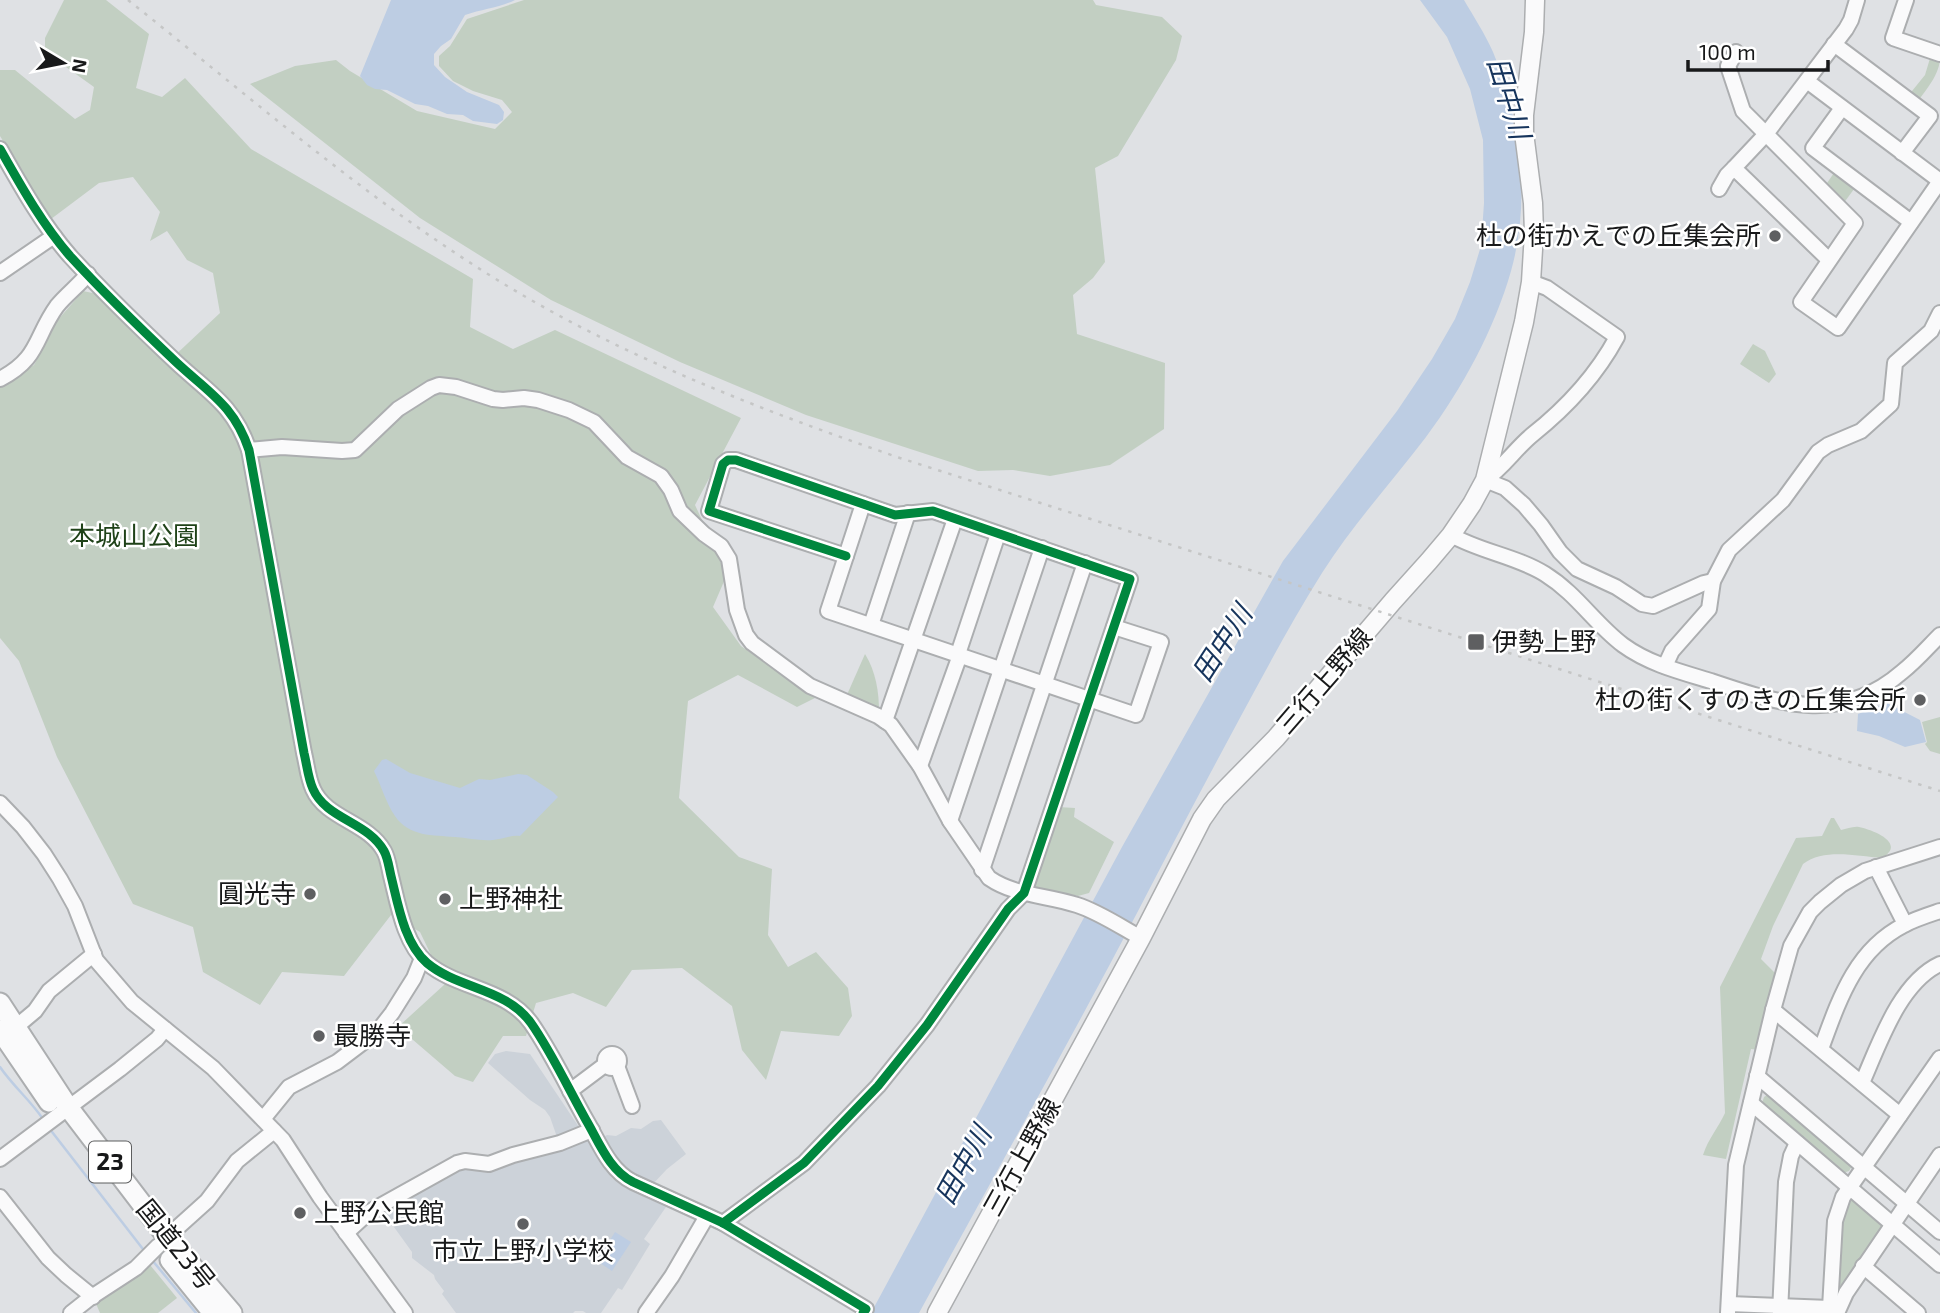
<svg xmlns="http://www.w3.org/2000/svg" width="1940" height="1313" viewBox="0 0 1940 1313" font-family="'Exo 2','Noto Sans JP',sans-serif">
  <rect width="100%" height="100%" fill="#dfe1e4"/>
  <g fill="#ccd2d9">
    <polygon points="506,1051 530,1054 581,1130 557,1137 550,1117 545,1110 530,1100 488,1063 495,1054"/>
    <polygon points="661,1120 686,1154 667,1169 651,1186 626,1174 600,1139 607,1135 616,1136 631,1128 641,1129 653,1121"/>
    <polygon points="586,1136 598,1159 612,1178 624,1187 666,1207 644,1239 650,1244 622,1290 618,1288 601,1313 586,1313 583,1311 575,1311 573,1313 456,1313 442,1294 444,1291 435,1279 434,1275 412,1258 412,1252 381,1209 458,1166"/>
  </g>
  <g fill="#c2cfc2">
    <polygon points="64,0 106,0 149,34 136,88 162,97 185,78 251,149 473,279 470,327 513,349 555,330 741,418 695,505 719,556 725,579 713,607 741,646 815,698 797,707 738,675 688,701 679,798 739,857 772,869 768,935 788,967 816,952 848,988 852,1016 839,1036 781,1031 766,1080 742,1050 732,1006 682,968 632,970 606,1007 573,993 536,1003 526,1036 503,1036 473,1082 455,1076 398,1027 445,984 420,932 391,915 344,976 282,972 260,1005 203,972 193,927 133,904 57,757 19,661 0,638 0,384 34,365 56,322 83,291 97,294 170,360 220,313 213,273 187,260 167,231 150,241 160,212 133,177 99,183 51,219 0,136 0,70 15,70 75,119 90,110 94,87 45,52 45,38"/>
    <polygon points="524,0 1093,0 1096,5 1162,17 1182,36 1176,60 1118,156 1095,168 1105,262 1093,278 1073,295 1077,334 1165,363 1164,429 1110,465 1050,476 1013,470 978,471 806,415 680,362 551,300 420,218 250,84 295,66 336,60 350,71 417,111 495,129 512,112 502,100 473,91 453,81 439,66 439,56 450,46 467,19"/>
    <path d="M 1931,55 L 1940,57 C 1940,75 1926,89 1917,103 L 1908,96 L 1925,75 Z"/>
    <polygon points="1836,170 1857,185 1843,204 1825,186"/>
    <polygon points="1753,344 1765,351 1776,374 1769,383 1740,364"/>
    <path d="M 865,654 C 876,672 879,692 879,712 L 846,697 Z"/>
    <polygon points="1940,717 1940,754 1930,751 1925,744 1927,742 1922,722"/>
    <polygon points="1058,807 1075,808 1074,817 1114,842 1089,893 1078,896 1035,887 1033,885"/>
    <path d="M 1831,818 L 1834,818 L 1841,830 C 1847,829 1853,826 1859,827 C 1873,830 1907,843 1882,858 C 1856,856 1824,848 1803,864 L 1773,926 L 1761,959 L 1775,973 L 1760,1050 L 1751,1049 L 1726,1159 L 1703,1155 C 1708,1139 1718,1128 1725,1113 L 1720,987 L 1796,838 L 1822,836 Z"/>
    <polygon points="1770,1093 1852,1166 1849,1171 1843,1173 1762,1103 1764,1097"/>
    <polygon points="1854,1197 1883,1222 1884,1229 1845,1286 1835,1285 1840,1223 1847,1200"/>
    <polygon points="146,1260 177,1298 158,1313 100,1313 94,1299"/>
  </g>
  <g fill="#bdcde3">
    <path d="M 391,0 L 515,0 C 499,8 482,9 465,15 L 451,39 L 441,46 L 434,54 L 434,65 L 445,77 L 467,92 L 499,105 L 504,112 L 503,120 L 497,124 L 473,121 L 463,115 L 447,114 L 428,106 L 415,104 L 387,90 L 375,89 L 367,85 L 360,76 Z"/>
    <path d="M 1420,0 L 1464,0 C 1474,17 1485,34 1493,52 C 1521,120 1531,200 1511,271 C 1495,328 1462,389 1426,437 C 1392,482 1353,524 1322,573 C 1293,619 1267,668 1241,716 C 1206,781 1171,847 1137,913 C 1066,1048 992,1180 919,1313 L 871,1313 L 1122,847 L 1283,561 L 1397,411 L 1432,359 L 1455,319 L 1470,282 L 1481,246 L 1484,203 L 1483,140 L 1470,89 L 1447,37 Z"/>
    <polygon points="1887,703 1920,720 1926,742 1905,747 1879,736 1857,731 1858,714"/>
    <path d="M 386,759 L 410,773 L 460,788 L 479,779 L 490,780 L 518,774 L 527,775 L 553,792 L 558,797 L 520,836 C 510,835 503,839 493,840 C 480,841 468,838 455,837 C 433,835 409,837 395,816 C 386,803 381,785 374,771 L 382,760 Z"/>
    <polygon points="615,1232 631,1242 612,1271 597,1261"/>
  </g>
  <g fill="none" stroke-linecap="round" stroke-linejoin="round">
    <g stroke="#bdcde3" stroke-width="2.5">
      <path d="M 0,1067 C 13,1086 30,1100 43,1119"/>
      <polyline points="49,1128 146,1253"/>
      <polyline points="152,1260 196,1313"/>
    </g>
    <defs>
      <g id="minor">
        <polyline points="1906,0 1893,38 1940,54"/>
        <polyline points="1834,44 1930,116 1902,153"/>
        <polyline points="1736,52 1728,66 1743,111 1855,223 1801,302 1838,328 1940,181"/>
        <polyline points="1807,81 1940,181"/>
        <polyline points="1842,108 1813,148 1911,222"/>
        <path d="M 0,149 C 21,186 42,224 70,256 C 103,292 140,328 176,362 C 208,392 234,405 249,450 L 304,753 C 307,765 308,778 313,789 C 326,819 368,822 384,851 C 388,858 389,868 391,876 C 398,904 404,943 427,963 C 458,989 506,988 531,1023 C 552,1053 568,1088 586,1120 C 599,1142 609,1170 633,1182 L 723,1223 L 866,1309 L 863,1313"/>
        <polyline points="1719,189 1727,175 1734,168"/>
        <polyline points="1829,260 1734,168 1766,134 1846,29 1851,20 1857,0"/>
        <polyline points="0,273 54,236"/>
        <path d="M 0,379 C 40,358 34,338 57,306 C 66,295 79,285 88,274"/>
        <path d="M 249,450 L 282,447 L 342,451 L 355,450 L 398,409 L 431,388 L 439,385 L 456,387 L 493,399 L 503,400 L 524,398 L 538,400 L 569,410 L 594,422 L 627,457 L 661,476 L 671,490 L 680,511 L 704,534 L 721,546 L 729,559 L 737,610 L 746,635 L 752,643 L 810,686 L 878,716 L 891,725 L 920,766 L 950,821 L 989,878 C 1015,896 1047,895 1077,905 C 1099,912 1121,927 1141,938"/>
        <path d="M 1485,480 C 1503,468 1515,449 1532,435 C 1566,408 1596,376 1617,337 L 1547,288 L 1531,282"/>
        <polyline points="1485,480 1505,488 1524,505 1541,525 1560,552 1577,569 1616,587 1642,604 1653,606 1704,583 1713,581"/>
        <polyline points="863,504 828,611 1136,715 1161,642 1114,627"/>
        <path d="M 1451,535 C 1481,552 1516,556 1545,574 C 1577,594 1594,623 1623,645 C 1649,664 1681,672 1711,681 C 1779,704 1841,725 1902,672 C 1916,661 1928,647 1940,635"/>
        <polyline points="871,625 908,513"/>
        <polyline points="958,654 998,534"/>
        <polyline points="1665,666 1672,651 1709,609 1713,581 1729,550 1783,500 1818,452 1828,445 1861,431 1891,404 1895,363 1931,331 1940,313"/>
        <polyline points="885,721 955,519"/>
        <polyline points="920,766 960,655"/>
        <polyline points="0,803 23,827 44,854 60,879 75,906 96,960 132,1002 213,1068 283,1140 320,1197 405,1313"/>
        <polyline points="950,821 1042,548"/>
        <polyline points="1876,867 1905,924"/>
        <polyline points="982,870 1085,563"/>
        <polyline points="1773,1010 1900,1115"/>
        <polyline points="16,1027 35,1011 49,991 94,954"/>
        <path d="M 1821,1049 C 1839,1000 1855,950 1904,925 C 1915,919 1928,915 1940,911"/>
        <circle cx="612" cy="1061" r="7"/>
        <polyline points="617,1066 632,1106"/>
        <polyline points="1757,1076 1940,1232"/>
        <path d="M 1862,1083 C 1879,1045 1899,983 1940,964"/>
        <polyline points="570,1091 606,1064"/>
        <polyline points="1751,1103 1940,1265"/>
        <polyline points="263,1119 289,1087 337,1062 378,1031 392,1013 414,978 422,958"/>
        <polyline points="0,1159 120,1069 157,1039 165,1029"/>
        <polyline points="0,1197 48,1258 66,1275 93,1297"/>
        <polyline points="723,1223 804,1163 878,1086 927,1025 1008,909 1024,893 1130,579 933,511 895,515 736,460 728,460 723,464 709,511 846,556"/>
        <polyline points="346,1233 369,1212 457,1163 465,1161 489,1164 513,1155 560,1143 592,1130"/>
        <polyline points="167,1237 207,1201 237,1161 274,1131"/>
        <polyline points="1863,1266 1918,1313"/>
        <polyline points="1729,1304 1830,1308"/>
        <polyline points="71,1313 90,1298 136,1268 158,1246"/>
        <polyline points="646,1313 672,1276 707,1216"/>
        <polyline points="1728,1313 1736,1165 1773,1010 1791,946 1810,912 1820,902 1841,885 1865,871 1940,847"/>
        <polyline points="1780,1313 1786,1182 1791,1156 1797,1143"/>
        <polyline points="1836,1313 1830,1308 1835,1221 1843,1197 1940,1058"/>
        <polyline points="1837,1313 1846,1293 1940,1155"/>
      </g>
      <polyline id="major" points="937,1313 1141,938 1202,819 1216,799 1276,738 1393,601 1429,561 1451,535 1472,504 1485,480 1524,322 1531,282 1534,233 1533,203 1524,133 1524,115 1534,32 1535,0"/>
      <g id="highway">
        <polyline points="0,1003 68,1107 167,1237 232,1313"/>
        <polyline points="0,1030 49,1102"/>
        <polyline points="170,1260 213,1313"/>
      </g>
    </defs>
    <use href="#minor" stroke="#acaeb0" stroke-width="18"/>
    <use href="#major" stroke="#acaeb0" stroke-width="21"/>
    <use href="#highway" stroke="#acaeb0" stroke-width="23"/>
    <use href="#minor" stroke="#fafafb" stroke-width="14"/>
    <use href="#major" stroke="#fafafb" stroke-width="18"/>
    <use href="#highway" stroke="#fafafb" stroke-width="19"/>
    <path stroke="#c5c6c6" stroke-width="2.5" stroke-dasharray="3.5 7" stroke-linecap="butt" d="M 128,0 C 259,104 385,216 531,300 C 648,367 773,414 900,458 L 1940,791"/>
    <defs>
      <g id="cycleway">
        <path d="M 0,149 C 21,186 42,224 70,256 C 103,292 140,328 176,362 C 208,392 234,405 249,450 L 304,753 C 307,765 308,778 313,789 C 326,819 368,822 384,851 C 388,858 389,868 391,876 C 398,904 404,943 427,963 C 458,989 506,988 531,1023 C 552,1053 568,1088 586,1120 C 599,1142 609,1170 633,1182 L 723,1223 L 866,1309 L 863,1313"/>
        <polyline points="723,1223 804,1163 878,1086 927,1025 1008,909 1024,893 1130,579 933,511 895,515 736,460 728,460 723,464 709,511 846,556"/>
      </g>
    </defs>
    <use href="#cycleway" stroke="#fff" stroke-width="13"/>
    <use href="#cycleway" stroke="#00873e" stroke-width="9"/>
  </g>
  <g fill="#5e5f61" stroke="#fff" stroke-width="2.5">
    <circle cx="1775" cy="236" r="7"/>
    <rect x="1467" y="633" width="18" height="18" rx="3.5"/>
    <circle cx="1920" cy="700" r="7"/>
    <circle cx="310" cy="894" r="7"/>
    <circle cx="445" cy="899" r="7"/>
    <circle cx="319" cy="1036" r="7"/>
    <circle cx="300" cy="1213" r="7"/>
    <circle cx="523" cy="1224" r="7"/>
  </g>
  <g text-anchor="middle" stroke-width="5" stroke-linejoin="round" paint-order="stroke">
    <rect fill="#fff" stroke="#5d5e5f" stroke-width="2" x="89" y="1141.5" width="42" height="41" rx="5"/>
    <g font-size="24" font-weight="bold" fill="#18191a">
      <text x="110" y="1170">23</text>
    </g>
    <g font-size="26" fill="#18191a" stroke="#fff" text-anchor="start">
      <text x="1761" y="245" text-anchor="end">杜の街かえでの丘集会所</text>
      <text x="1492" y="651">伊勢上野</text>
      <text x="1906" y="709" text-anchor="end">杜の街くすのきの丘集会所</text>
      <text x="296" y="903" text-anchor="end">圓光寺</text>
      <text x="459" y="908">上野神社</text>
      <text x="333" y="1045">最勝寺</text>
      <text x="314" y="1222">上野公民館</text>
      <text x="523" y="1260" text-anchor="middle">市立上野小学校</text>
    </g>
    <g font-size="26" fill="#1f4218" stroke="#fff">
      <text x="134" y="545">本城山公園</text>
    </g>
    <g font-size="26" fill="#18191a" stroke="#fff">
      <text transform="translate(1324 681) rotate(-49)" y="9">三行上野線</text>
      <text transform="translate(1022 1157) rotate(-61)" y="9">三行上野線</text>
      <text transform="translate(176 1245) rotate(51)" y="9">国道23号</text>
    </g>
    <g font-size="28" font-style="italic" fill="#16345c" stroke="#fff">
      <text transform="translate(1509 98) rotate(73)" y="10">田中川</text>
      <text transform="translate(1222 643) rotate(-57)" y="10">田中川</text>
      <text transform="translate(963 1165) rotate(-61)" y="10">田中川</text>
    </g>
  </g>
  <g transform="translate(63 63) rotate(100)" stroke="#ffffff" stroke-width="5" paint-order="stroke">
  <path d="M0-5L12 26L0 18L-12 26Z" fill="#18191a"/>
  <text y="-10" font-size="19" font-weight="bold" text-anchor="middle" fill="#18191a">N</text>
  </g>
  <path d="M1688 60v10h140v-10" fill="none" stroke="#18191a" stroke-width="3.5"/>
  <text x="1699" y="60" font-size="21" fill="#18191a" stroke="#ffffff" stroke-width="5" paint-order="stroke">100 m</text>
</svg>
